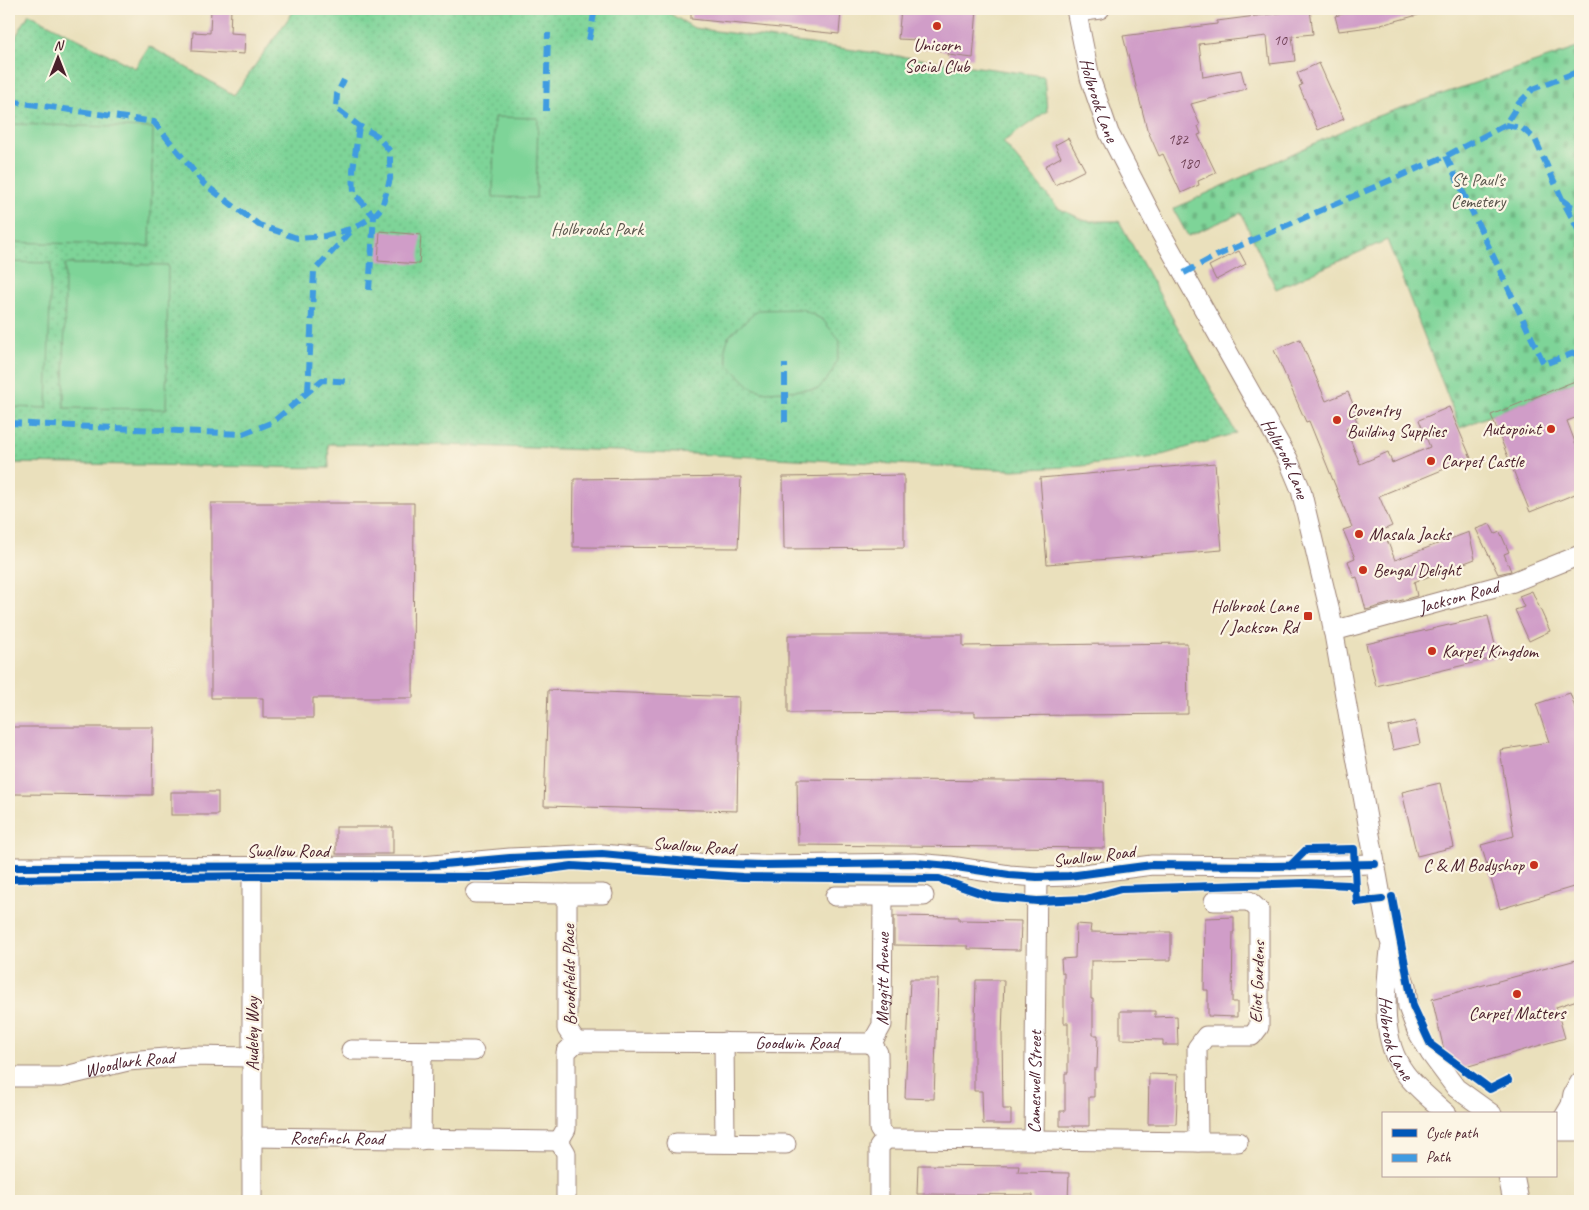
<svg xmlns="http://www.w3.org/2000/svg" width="1589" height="1210" viewBox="0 0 1589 1210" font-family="Caveat,sans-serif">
  <defs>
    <pattern id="cemetery-stones" width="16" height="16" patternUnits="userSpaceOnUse" patternTransform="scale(1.25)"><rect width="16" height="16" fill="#7ed498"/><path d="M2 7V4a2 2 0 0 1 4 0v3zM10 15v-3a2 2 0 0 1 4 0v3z" fill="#6eb683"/></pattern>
    <pattern id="park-dots" width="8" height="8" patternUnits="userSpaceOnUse" patternTransform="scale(1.25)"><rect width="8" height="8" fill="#7ed498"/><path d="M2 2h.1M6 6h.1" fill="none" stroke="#6eb683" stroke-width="1.8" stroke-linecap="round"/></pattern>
  </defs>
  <rect width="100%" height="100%" fill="#fcf5e5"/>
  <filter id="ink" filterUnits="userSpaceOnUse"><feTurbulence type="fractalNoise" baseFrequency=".02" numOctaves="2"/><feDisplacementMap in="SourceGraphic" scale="10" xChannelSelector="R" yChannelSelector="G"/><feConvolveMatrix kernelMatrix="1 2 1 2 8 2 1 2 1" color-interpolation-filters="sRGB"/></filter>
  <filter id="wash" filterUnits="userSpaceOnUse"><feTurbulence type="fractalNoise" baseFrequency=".0096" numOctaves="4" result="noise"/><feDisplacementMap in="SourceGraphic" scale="20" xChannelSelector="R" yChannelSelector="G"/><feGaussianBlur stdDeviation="1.12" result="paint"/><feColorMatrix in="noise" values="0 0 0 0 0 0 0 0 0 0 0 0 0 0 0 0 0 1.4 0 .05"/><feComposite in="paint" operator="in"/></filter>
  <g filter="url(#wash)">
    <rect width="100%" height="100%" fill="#eae0bc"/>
    <polygon fill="url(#cemetery-stones)" stroke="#647a62" points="1580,47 1580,379 1460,428 1387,240 1276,289 1241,213 1188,236 1173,209 1363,121"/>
    <polygon fill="url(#park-dots)" stroke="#647a62" points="295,9 662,9 694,28 1044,76 1047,111 1003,142 1058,208 1086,221 1119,221 1236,433 1155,457 1082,466 1014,470 675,453 445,445 328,444 329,468 9,463 9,48 29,14 135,68 149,46 234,95"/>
    <g fill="#7ed498" stroke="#647a62">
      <polygon points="494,117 538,118 536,198 493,197"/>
      <polygon points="9,124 153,128 150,246 9,242"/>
      <polygon points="9,262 51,263 47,408 9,407"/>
      <polygon points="65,264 168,265 166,409 64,408"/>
      <path d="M 802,309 L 823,320 L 840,341 C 837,365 835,371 818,389 L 766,392 L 752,388 L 728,365 L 725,348 L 729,336 L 758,310 Z"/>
    </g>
    <g id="blocks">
      <g fill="#d09dc8">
        <polygon points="211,9 231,9 230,33 245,34 244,54 192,51 193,32 210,33"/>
        <polygon points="691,9 835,9 841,11 839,34 691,19"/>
        <polygon points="901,9 977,9 973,58 948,55 949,51 918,48 919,40 898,39"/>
        <polygon points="1310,9 1313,34 1292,36 1295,61 1270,64 1267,36 1199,44 1203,77 1241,70 1246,89 1191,104 1200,125 1198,126 1201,134 1198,135 1216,173 1198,181 1199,185 1181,193 1163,154 1159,156 1147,129 1123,36 1217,24 1217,21"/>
        <polygon points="1361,9 1424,9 1425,13 1377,26 1339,31 1335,16"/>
        <polygon points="1319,63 1344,119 1318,130 1299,86 1302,85 1297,73"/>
        <polygon points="1068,138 1085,170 1055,185 1045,166 1061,157 1055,145"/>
        <polygon points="380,231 421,235 419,264 378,261"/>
        <polygon points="1239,251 1246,264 1216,280 1209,266"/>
        <polygon points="1300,339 1326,401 1348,392 1358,416 1355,417 1358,423 1346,429 1360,464 1388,452 1392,463 1430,447 1419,420 1449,407 1471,458 1379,496 1392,526 1383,530 1395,560 1469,532 1475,559 1414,582 1417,596 1366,610 1357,577 1354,578 1348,561 1355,558 1343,530 1352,527 1309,421 1306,422 1274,350"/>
        <polygon points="1580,379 1580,416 1567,421 1580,455 1580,492 1530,512 1491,415"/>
        <polygon points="1215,463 1222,550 1047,564 1040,478"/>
        <polygon points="904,475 904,548 784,549 783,477"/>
        <polygon points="741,477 738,548 573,547 574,479"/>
        <polygon points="211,503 414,503 413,698 313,698 313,718 263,718 263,698 211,698"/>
        <polygon points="1490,524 1495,534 1500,532 1509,552 1504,554 1511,571 1498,574 1476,529"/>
        <polygon points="1532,591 1550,631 1529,641 1515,610 1524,607 1519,596"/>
        <polygon points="1488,616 1498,657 1376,686 1366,644"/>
        <polygon points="788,635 963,635 963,646 1187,643 1188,714 975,716 975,712 788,713"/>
        <polygon points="548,690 739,697 737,811 544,806"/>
        <polygon points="1570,693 1580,722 1580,885 1500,909 1481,845 1514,836 1500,750 1549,742 1536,704"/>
        <polygon points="1415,721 1420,744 1393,750 1388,727"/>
        <polygon points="9,727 153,727 152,795 14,794 9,789"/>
        <polygon points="797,779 1104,782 1105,848 798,845"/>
        <polygon points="1440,783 1454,847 1417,856 1402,792"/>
        <rect x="171" y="792" width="47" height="23"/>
        <rect x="336" y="827" width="57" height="27"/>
        <polygon points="894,916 959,917 959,920 1021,921 1020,950 968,949 968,946 894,945"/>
        <polygon points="1234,917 1234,932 1233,932 1232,1002 1237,1002 1237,1017 1208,1016 1208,990 1204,990 1205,918"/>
        <polygon points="1076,924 1091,925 1090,932 1147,933 1147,932 1171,932 1171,960 1091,961 1091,999 1093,999 1093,1035 1098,1035 1097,1069 1094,1069 1094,1097 1089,1097 1089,1126 1060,1126 1060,1111 1065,1111 1065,1073 1068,1073 1068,1023 1064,1023 1064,973 1062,973 1061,959 1075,958"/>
        <polygon points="1580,959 1580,999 1556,1007 1565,1038 1462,1068 1445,1054 1432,999"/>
        <polygon points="910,979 938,979 934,1099 905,1098"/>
        <polygon points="976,980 1004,980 1002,1034 1003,1109 1011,1109 1011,1124 983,1124 982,1091 974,1091 974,1020 975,1020"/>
        <polygon points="1120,1011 1155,1011 1155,1017 1177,1016 1178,1045 1163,1045 1163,1040 1120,1039"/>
        <polygon points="1149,1074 1178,1075 1176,1124 1148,1124"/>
        <polygon points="918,1165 1019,1166 1018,1172 1069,1173 1068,1201 1033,1201 1033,1195 917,1194"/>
      </g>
    </g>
  </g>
  <g filter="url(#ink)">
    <use href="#blocks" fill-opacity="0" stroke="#9a8074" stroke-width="1"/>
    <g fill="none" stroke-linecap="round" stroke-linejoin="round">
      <defs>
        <g id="minor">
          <path id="s1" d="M 1076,9 L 1090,78 L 1109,133 L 1157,226 L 1288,459 L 1301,490 L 1330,612 L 1388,935 L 1406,986 L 1408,1007 L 1417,1031 L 1430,1053 L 1456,1088 L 1492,1114"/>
          <polyline points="1077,12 1100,9"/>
          <path id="s2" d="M 1333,631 L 1513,582 L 1580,555"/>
          <polyline points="252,866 252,1201"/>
          <polyline points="9,867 422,866 510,858 602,854 699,863 762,865 915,863 950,866 1009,875 1037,877 1069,876 1152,865 1272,866 1375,864"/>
          <polyline points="475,893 567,894"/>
          <polyline points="835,896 924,896"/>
          <path id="s3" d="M 1390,950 C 1386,990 1379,1038 1405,1073 C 1417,1089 1433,1101 1447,1114"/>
          <path id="s4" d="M 576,1042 L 872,1043"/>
          <polyline points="576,1042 567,1029 567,894 603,894"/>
          <polyline points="724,1042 725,1143"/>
          <polyline points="351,1050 474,1051"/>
          <path id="s5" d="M 9,1077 L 61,1077 L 128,1061 L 190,1056 L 252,1057"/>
          <polyline points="1571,1105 1573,1094 1580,1082"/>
          <polyline points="1558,1127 1571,1105 1574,1117 1579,1128"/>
          <path id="s6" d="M 252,1137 L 559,1141"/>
          <path id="s7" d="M 886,1139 L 1034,1140 L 1037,877"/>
          <polyline points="421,1140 422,1051"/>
          <polyline points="1034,1140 1198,1142 1197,1048 1206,1036 1252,1036 1259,1027 1259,910 1249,901 1214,901"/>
          <polyline points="1198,1142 1238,1142"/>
          <polyline points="676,1143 786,1144"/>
          <polyline points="566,1201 566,1153 559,1141 566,1129 566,1052 576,1042"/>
          <path id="s8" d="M 879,1201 L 879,1147 L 886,1139 L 879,1129 L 878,1053 L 872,1043 L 882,1025 L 883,897"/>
        </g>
        <g id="major">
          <polyline points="1555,1128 1580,1128"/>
          <polyline points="1511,1176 1516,1201"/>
        </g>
      </defs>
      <use href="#minor" stroke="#9a8074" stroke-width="21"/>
      <use href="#major" stroke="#9a8074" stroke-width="27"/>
      <use href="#minor" stroke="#fff" stroke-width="19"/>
      <use href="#major" stroke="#fff" stroke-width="25"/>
      <g stroke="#409be1" stroke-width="6" stroke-dasharray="12 6" stroke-linecap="butt">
        <polyline points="589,40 595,9"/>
        <polyline points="9,101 154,122 204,184 259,225 297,238 325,236 354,228 374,216 382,207 390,179 390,151 376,135 359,126 336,108 337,94 344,80"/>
        <polyline points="546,111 548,33"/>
        <polyline points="1505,125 1522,128 1535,139 1562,199 1580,233"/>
        <polyline points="359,126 353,170 354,193 374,216 369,290"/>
        <polyline points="1446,156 1544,364 1580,351"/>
        <polyline points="1563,200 1571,206 1580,209"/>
        <polyline points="1184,273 1216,256 1446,156 1505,125 1519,103 1533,89 1580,71"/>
        <polyline points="308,392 314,271 354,228"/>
        <polyline points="785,422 785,364"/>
        <polyline points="9,423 243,434 273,422 322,380 351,382"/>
      </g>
      <defs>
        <g id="cycleway">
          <polyline points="1290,866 1306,850 1354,849 1356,889"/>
          <polyline points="9,867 422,866 510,858 602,854 699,863 762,865 915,863 950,866 1009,875 1037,877 1069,876 1152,865 1272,866 1375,864"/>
          <polyline points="9,879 252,876 491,877 572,866 743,877 939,879 992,897 1037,901 1086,899 1121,889 1306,883 1349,885 1356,889 1357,902 1382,899"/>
          <polyline points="1392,897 1413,1006 1431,1045 1490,1089 1508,1080"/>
        </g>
      </defs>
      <use href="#cycleway" stroke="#fcf5e5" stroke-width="11"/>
      <use href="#cycleway" stroke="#0057b8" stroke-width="8"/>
    </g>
  </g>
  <g fill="#c8321e" stroke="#fcf5e5" stroke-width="2">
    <circle cx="937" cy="26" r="5"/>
    <circle cx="1337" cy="420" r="5"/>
    <circle cx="1551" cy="429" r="5"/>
    <circle cx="1431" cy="461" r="5"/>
    <circle cx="1359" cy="534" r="5"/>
    <circle cx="1363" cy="570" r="5"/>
    <rect x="1303" y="611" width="10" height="10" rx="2.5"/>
    <circle cx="1432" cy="651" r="5"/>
    <circle cx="1534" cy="865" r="5"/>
    <circle cx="1517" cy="994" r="5"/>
  </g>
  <g text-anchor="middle" stroke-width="4.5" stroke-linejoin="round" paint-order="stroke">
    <g font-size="15" fill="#6c3e52">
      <text x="1280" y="45">10</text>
      <text x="1178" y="144">182</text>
      <text x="1189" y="168">180</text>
    </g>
    <g font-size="18" fill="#4a1f2b" stroke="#fcf5e5" text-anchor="start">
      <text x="937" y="51" text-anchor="middle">Unicorn<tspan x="937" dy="21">Social Club</tspan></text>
      <text x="1347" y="416">Coventry<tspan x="1347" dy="21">Building Supplies</tspan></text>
      <text x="1541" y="435" text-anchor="end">Autopoint</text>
      <text x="1441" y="467">Carpet Castle</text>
      <text x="1369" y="540">Masala Jacks</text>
      <text x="1373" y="576">Bengal Delight</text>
      <text x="1298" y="612" text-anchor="end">Holbrook Lane<tspan x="1298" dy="21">/ Jackson Rd</tspan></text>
      <text x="1442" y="657">Karpet Kingdom</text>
      <text x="1524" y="871" text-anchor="end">C &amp; M Bodyshop</text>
      <text x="1517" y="1019" text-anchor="middle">Carpet Matters</text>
    </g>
    <g font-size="18" fill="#4a1f2b" stroke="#fcf5e5">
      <text dy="6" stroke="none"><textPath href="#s1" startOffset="94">Holbrook Lane</textPath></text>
      <text dy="6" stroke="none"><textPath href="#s1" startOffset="499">Holbrook Lane</textPath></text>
      <text dy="6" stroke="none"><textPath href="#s2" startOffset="130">Jackson Road</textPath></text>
      <text transform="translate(694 846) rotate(4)" y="6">Swallow Road</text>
      <text x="288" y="857">Swallow Road</text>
      <text transform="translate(1094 856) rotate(-7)" y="6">Swallow Road</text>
      <text transform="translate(569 975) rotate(-91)" y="6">Brookfields Place</text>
      <text dy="6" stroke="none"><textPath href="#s8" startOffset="231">Meggitt Avenue</textPath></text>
      <text transform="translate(1257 982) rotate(-88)" y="6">Eliot Gardens</text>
      <text transform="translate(252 1034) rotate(-90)" y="6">Audeley Way</text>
      <text dy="6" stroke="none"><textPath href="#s3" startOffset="90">Holbrook Lane</textPath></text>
      <text dy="6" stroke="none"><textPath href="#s4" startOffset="221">Goodwin Road</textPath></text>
      <text dy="6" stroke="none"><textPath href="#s5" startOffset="122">Woodlark Road</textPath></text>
      <text dy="6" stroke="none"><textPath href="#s7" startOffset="206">Cameswell Street</textPath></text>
      <text dy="6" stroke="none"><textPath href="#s6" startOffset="85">Rosefinch Road</textPath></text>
    </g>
    <g font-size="18" fill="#5a554c" stroke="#fcf5e5">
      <text x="1478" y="186">St Paul's<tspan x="1478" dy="21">Cemetery</tspan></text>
      <text x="597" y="235">Holbrooks Park</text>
    </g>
  </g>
  <rect width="1589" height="1210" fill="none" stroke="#fcf5e5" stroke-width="30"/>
  <rect x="1382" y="1112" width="175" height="65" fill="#fcf5e5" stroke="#b59f9b"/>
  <rect x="1392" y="1129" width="25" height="8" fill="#0057b8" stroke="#b59f9b"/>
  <text x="1426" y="1138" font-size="15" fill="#4a1f2b">Cycle path</text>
  <rect x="1392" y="1154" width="25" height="8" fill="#409be1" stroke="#b59f9b"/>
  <text x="1426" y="1162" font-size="15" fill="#4a1f2b">Path</text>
  <g transform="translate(58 58)" stroke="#fcf5e5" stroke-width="4" paint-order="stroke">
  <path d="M0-4L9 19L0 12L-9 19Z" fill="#4a1f2b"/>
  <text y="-8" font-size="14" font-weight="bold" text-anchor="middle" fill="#4a1f2b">N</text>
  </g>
</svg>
